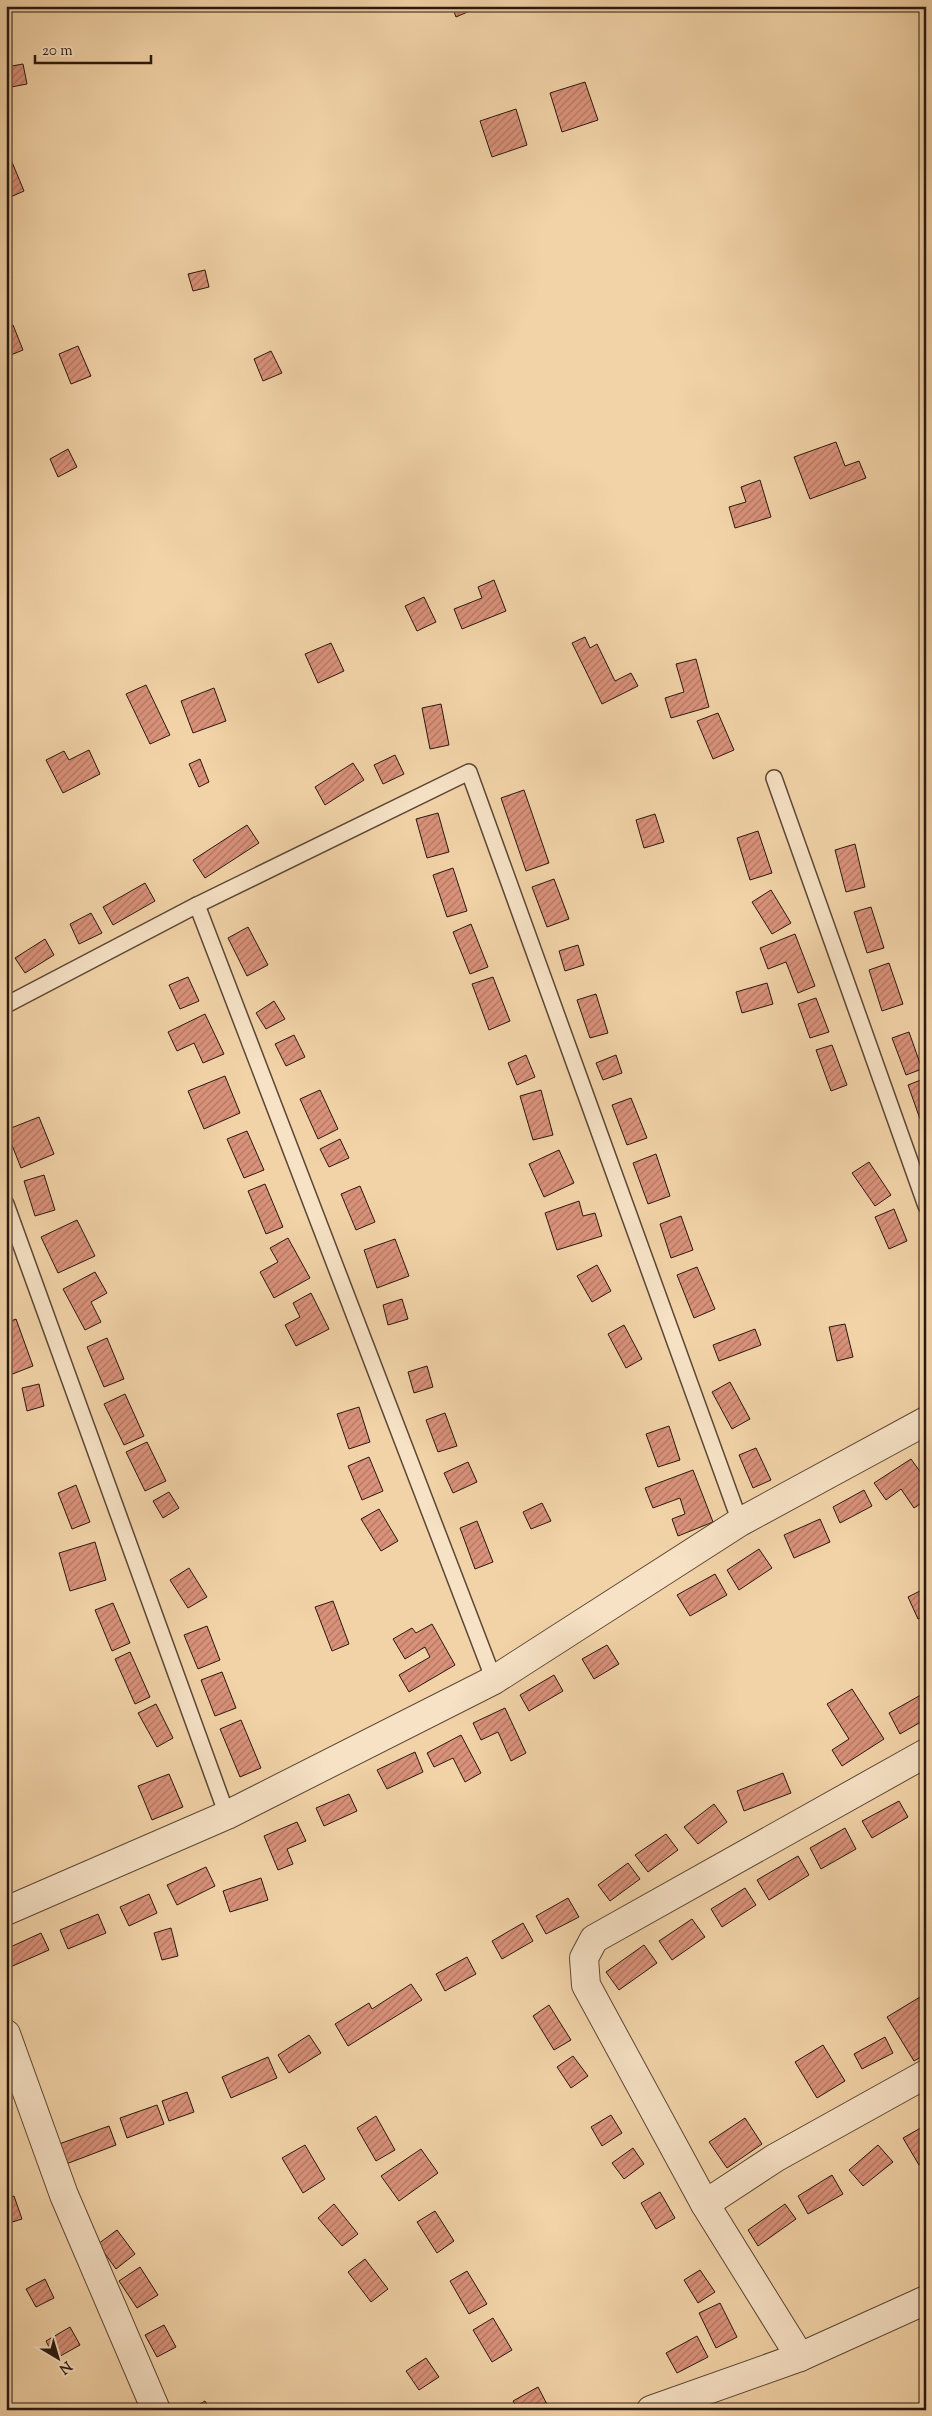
<svg xmlns="http://www.w3.org/2000/svg" width="932" height="2416" viewBox="0 0 932 2416" font-family="'Sorts Mill Goudy',serif">
  <defs>
    <pattern id="building-hatch" width="6" height="6" patternUnits="userSpaceOnUse" patternTransform="scale(1.25)"><rect width="6" height="6" fill="#da927b"/><path d="M-1 1l2-2M0 6l6-6M5 7l2-2" fill="none" stroke="#b17663"/></pattern>
  </defs>
  <rect width="100%" height="100%" fill="#f2d3a8"/>
  <filter id="stains"><feTurbulence type="fractalNoise" baseFrequency=".004" numOctaves="4"/><feColorMatrix values="0 0 0 0 .2 0 0 0 0 .09 0 0 0 0 .02 0 0 0 .5 -.17"/></filter>
  <radialGradient id="worn" r=".72"><stop offset=".6" stop-color="#630" stop-opacity="0"/><stop offset="1" stop-color="#630" stop-opacity=".3"/></radialGradient>
  <g fill="url(#building-hatch)" stroke="#2a180e">
    <polygon points="452,6 479,6 479,7 456,17"/>
    <polygon points="23,64 27,84 6,88 6,67"/>
    <polygon points="585,82 598,120 562,132 550,93"/>
    <polygon points="516,109 527,145 492,157 480,121"/>
    <polygon points="7,150 24,191 6,199 6,150"/>
    <polygon points="6,261 12,278 6,280"/>
    <polygon points="205,270 209,287 193,291 188,274"/>
    <polygon points="13,325 23,350 6,357 6,328"/>
    <polygon points="78,346 91,376 71,384 59,354"/>
    <polygon points="271,351 282,373 263,381 254,359"/>
    <polygon points="836,442 845,466 859,461 866,478 810,499 794,457"/>
    <polygon points="68,449 77,467 58,477 50,459"/>
    <polygon points="760,480 771,517 735,528 729,507 746,502 741,487"/>
    <polygon points="494,580 506,611 462,629 454,609 482,598 478,587"/>
    <polygon points="424,597 436,622 417,631 405,606"/>
    <polygon points="585,637 590,648 597,644 615,681 631,673 638,686 602,704 572,643"/>
    <polygon points="331,643 344,671 318,683 305,654"/>
    <polygon points="696,659 709,707 671,718 665,698 684,692 676,664"/>
    <polygon points="146,685 170,735 150,744 126,694"/>
    <polygon points="214,688 226,721 193,733 181,701"/>
    <polygon points="441,704 449,745 430,749 422,708"/>
    <polygon points="718,713 734,750 713,759 697,721"/>
    <polygon points="89,750 100,774 63,793 46,760 64,751 69,760"/>
    <polygon points="395,755 404,774 383,784 374,765"/>
    <polygon points="200,759 209,782 199,787 189,764"/>
    <polygon points="353,763 364,780 325,805 315,787"/>
    <polygon points="524,790 549,863 526,871 501,798"/>
    <polygon points="438,813 449,852 427,858 416,819"/>
    <polygon points="655,814 664,842 644,848 636,820"/>
    <polygon points="247,825 259,843 205,878 193,860"/>
    <polygon points="758,831 772,873 750,880 737,838"/>
    <polygon points="855,844 865,887 846,892 835,850"/>
    <polygon points="453,868 467,911 447,917 433,875"/>
    <polygon points="554,879 569,919 547,927 532,887"/>
    <polygon points="145,883 155,901 113,925 103,907"/>
    <polygon points="771,890 791,923 772,934 752,902"/>
    <polygon points="871,907 884,948 867,953 854,912"/>
    <polygon points="91,913 102,933 79,944 70,924"/>
    <polygon points="471,924 488,967 470,974 453,932"/>
    <polygon points="248,927 268,965 247,976 228,938"/>
    <polygon points="795,934 815,986 798,993 786,962 768,969 760,948"/>
    <polygon points="45,939 54,955 25,973 15,958"/>
    <polygon points="578,945 584,965 565,971 559,951"/>
    <polygon points="889,963 903,1004 882,1011 869,970"/>
    <polygon points="188,977 199,1001 180,1009 169,985"/>
    <polygon points="493,977 510,1021 489,1030 472,984"/>
    <polygon points="767,983 773,1004 742,1013 736,992"/>
    <polygon points="596,994 608,1033 590,1038 577,1000"/>
    <polygon points="816,998 829,1032 810,1038 798,1004"/>
    <polygon points="274,1001 285,1019 266,1029 256,1013"/>
    <polygon points="205,1014 224,1054 203,1063 194,1043 177,1051 168,1032"/>
    <polygon points="909,1032 922,1069 906,1075 892,1038"/>
    <polygon points="294,1035 305,1057 286,1066 275,1044"/>
    <polygon points="832,1045 847,1085 831,1091 816,1050"/>
    <polygon points="526,1055 535,1077 517,1085 508,1063"/>
    <polygon points="616,1055 622,1073 603,1080 596,1063"/>
    <polygon points="225,1076 240,1113 204,1129 188,1091"/>
    <polygon points="926,1078 926,1117 920,1119 908,1085"/>
    <polygon points="320,1090 338,1129 318,1139 300,1099"/>
    <polygon points="541,1090 553,1135 533,1140 520,1096"/>
    <polygon points="631,1098 647,1138 627,1145 612,1105"/>
    <polygon points="39,1117 54,1154 21,1168 6,1130"/>
    <polygon points="247,1131 264,1170 244,1178 227,1139"/>
    <polygon points="340,1139 349,1158 329,1167 320,1149"/>
    <polygon points="559,1150 574,1183 544,1197 529,1164"/>
    <polygon points="656,1154 670,1196 648,1204 633,1163"/>
    <polygon points="869,1162 891,1195 875,1206 852,1173"/>
    <polygon points="44,1175 55,1210 35,1216 24,1181"/>
    <polygon points="265,1184 283,1227 266,1234 248,1191"/>
    <polygon points="360,1186 375,1222 356,1230 341,1194"/>
    <polygon points="579,1201 583,1216 595,1213 602,1236 557,1250 545,1213"/>
    <polygon points="894,1209 907,1241 889,1249 875,1217"/>
    <polygon points="681,1216 693,1250 671,1258 660,1224"/>
    <polygon points="77,1220 95,1256 58,1273 41,1237"/>
    <polygon points="288,1238 310,1278 274,1298 260,1272 278,1262 270,1248"/>
    <polygon points="395,1239 409,1276 377,1288 364,1250"/>
    <polygon points="597,1265 611,1291 592,1302 577,1276"/>
    <polygon points="697,1267 715,1309 694,1318 677,1275"/>
    <polygon points="95,1272 107,1293 91,1302 101,1322 85,1330 63,1289"/>
    <polygon points="311,1293 329,1329 296,1346 285,1325 300,1317 293,1303"/>
    <polygon points="402,1299 408,1319 388,1325 383,1305"/>
    <polygon points="16,1319 33,1366 10,1375 6,1363 6,1323"/>
    <polygon points="845,1324 853,1357 837,1361 829,1327"/>
    <polygon points="624,1325 642,1359 626,1368 608,1334"/>
    <polygon points="755,1329 761,1345 719,1361 713,1345"/>
    <polygon points="107,1338 124,1379 104,1387 87,1347"/>
    <polygon points="427,1366 433,1387 414,1393 408,1372"/>
    <polygon points="730,1382 750,1419 732,1429 712,1392"/>
    <polygon points="39,1384 44,1406 27,1411 22,1388"/>
    <polygon points="125,1394 144,1436 124,1445 104,1404"/>
    <polygon points="359,1407 370,1442 349,1449 337,1414"/>
    <polygon points="445,1413 457,1446 438,1452 426,1420"/>
    <polygon points="669,1426 680,1460 658,1467 646,1434"/>
    <polygon points="147,1442 166,1481 145,1491 126,1452"/>
    <polygon points="756,1448 771,1480 753,1488 739,1455"/>
    <polygon points="369,1457 383,1491 362,1500 348,1466"/>
    <polygon points="911,1459 926,1480 926,1500 914,1508 901,1489 886,1500 874,1483"/>
    <polygon points="468,1462 477,1482 453,1493 444,1473"/>
    <polygon points="693,1470 713,1522 678,1536 672,1519 685,1514 680,1498 653,1508 645,1488"/>
    <polygon points="76,1485 90,1522 72,1529 58,1493"/>
    <polygon points="864,1490 872,1506 840,1523 833,1507"/>
    <polygon points="169,1492 179,1508 163,1518 153,1501"/>
    <polygon points="542,1503 551,1521 531,1529 523,1512"/>
    <polygon points="379,1509 398,1541 381,1551 361,1519"/>
    <polygon points="820,1519 830,1542 794,1558 784,1535"/>
    <polygon points="477,1521 493,1562 475,1569 460,1528"/>
    <polygon points="95,1542 106,1580 70,1591 59,1553"/>
    <polygon points="759,1549 772,1568 739,1590 727,1570"/>
    <polygon points="189,1568 207,1597 188,1608 170,1580"/>
    <polygon points="715,1574 727,1595 690,1616 677,1595"/>
    <polygon points="926,1588 926,1615 918,1619 908,1597"/>
    <polygon points="333,1601 349,1644 332,1651 315,1607"/>
    <polygon points="113,1603 130,1643 112,1651 95,1610"/>
    <polygon points="432,1624 455,1665 409,1692 399,1675 430,1657 425,1647 405,1659 393,1639 412,1628 416,1633"/>
    <polygon points="207,1626 220,1660 198,1669 184,1635"/>
    <polygon points="607,1645 619,1664 594,1679 582,1659"/>
    <polygon points="130,1652 150,1697 135,1704 115,1659"/>
    <polygon points="222,1672 236,1708 215,1716 201,1680"/>
    <polygon points="554,1675 563,1691 529,1711 520,1695"/>
    <polygon points="852,1689 884,1739 842,1766 832,1750 849,1739 827,1704"/>
    <polygon points="926,1692 926,1719 900,1734 889,1713"/>
    <polygon points="156,1704 173,1738 157,1747 138,1713"/>
    <polygon points="505,1708 526,1753 511,1761 498,1732 481,1740 473,1723"/>
    <polygon points="241,1720 261,1768 240,1777 220,1729"/>
    <polygon points="461,1735 481,1773 465,1782 453,1758 434,1767 427,1753"/>
    <polygon points="415,1752 423,1772 387,1789 377,1770"/>
    <polygon points="783,1773 791,1793 744,1811 737,1791"/>
    <polygon points="169,1774 183,1807 152,1820 138,1786"/>
    <polygon points="349,1794 357,1811 324,1826 316,1808"/>
    <polygon points="899,1801 908,1817 872,1838 862,1821"/>
    <polygon points="714,1804 727,1822 698,1844 684,1827"/>
    <polygon points="297,1822 306,1841 287,1849 293,1864 278,1870 264,1836"/>
    <polygon points="845,1828 856,1849 821,1869 810,1848"/>
    <polygon points="666,1834 678,1850 648,1872 635,1855"/>
    <polygon points="798,1856 809,1875 769,1900 757,1880"/>
    <polygon points="628,1863 640,1879 610,1901 598,1885"/>
    <polygon points="206,1867 215,1886 177,1905 167,1885"/>
    <polygon points="261,1878 268,1900 230,1912 223,1891"/>
    <polygon points="745,1888 756,1905 722,1927 711,1909"/>
    <polygon points="149,1894 157,1913 129,1926 120,1907"/>
    <polygon points="568,1898 579,1917 546,1934 536,1916"/>
    <polygon points="98,1914 106,1933 68,1949 60,1930"/>
    <polygon points="692,1919 705,1937 672,1960 659,1941"/>
    <polygon points="523,1923 533,1941 502,1959 492,1941"/>
    <polygon points="171,1928 178,1956 162,1960 154,1933"/>
    <polygon points="41,1933 49,1950 8,1968 6,1949"/>
    <polygon points="644,1945 657,1963 619,1990 606,1972"/>
    <polygon points="467,1957 476,1974 445,1991 436,1974"/>
    <polygon points="411,1984 422,2000 348,2046 335,2024 369,2003 372,2009"/>
    <polygon points="920,1997 926,2006 926,2054 914,2061 887,2017"/>
    <polygon points="549,2005 571,2040 554,2050 533,2016"/>
    <polygon points="309,2035 321,2053 289,2073 278,2055"/>
    <polygon points="885,2037 893,2053 862,2069 854,2054"/>
    <polygon points="823,2045 845,2081 817,2098 795,2062"/>
    <polygon points="573,2056 588,2076 571,2088 557,2067"/>
    <polygon points="268,2057 277,2078 231,2098 222,2077"/>
    <polygon points="187,2092 194,2112 169,2121 162,2101"/>
    <polygon points="157,2105 164,2124 127,2138 120,2118"/>
    <polygon points="611,2115 622,2133 602,2146 591,2127"/>
    <polygon points="376,2116 395,2150 376,2161 357,2128"/>
    <polygon points="745,2118 762,2144 727,2168 709,2142"/>
    <polygon points="926,2125 926,2161 919,2165 903,2138"/>
    <polygon points="109,2126 116,2145 66,2164 59,2144"/>
    <polygon points="305,2145 325,2179 303,2193 282,2158"/>
    <polygon points="878,2145 893,2162 863,2186 849,2170"/>
    <polygon points="633,2148 644,2164 624,2179 612,2163"/>
    <polygon points="421,2149 438,2173 399,2201 381,2176"/>
    <polygon points="832,2175 843,2194 808,2214 798,2196"/>
    <polygon points="660,2192 675,2218 656,2229 641,2203"/>
    <polygon points="14,2196 22,2219 6,2224 6,2199"/>
    <polygon points="334,2204 358,2234 342,2246 318,2218"/>
    <polygon points="785,2204 796,2219 758,2246 748,2230"/>
    <polygon points="435,2211 454,2241 437,2253 417,2222"/>
    <polygon points="117,2230 135,2254 116,2269 98,2244"/>
    <polygon points="365,2259 388,2289 371,2302 348,2272"/>
    <polygon points="140,2267 158,2295 137,2308 119,2281"/>
    <polygon points="700,2270 715,2292 698,2303 684,2280"/>
    <polygon points="467,2271 487,2304 469,2314 450,2281"/>
    <polygon points="45,2279 54,2298 36,2307 26,2289"/>
    <polygon points="720,2303 737,2337 716,2348 699,2313"/>
    <polygon points="493,2318 512,2350 492,2362 473,2330"/>
    <polygon points="164,2325 176,2347 157,2357 145,2335"/>
    <polygon points="70,2327 80,2345 55,2359 46,2341"/>
    <polygon points="697,2336 708,2357 677,2373 666,2353"/>
    <polygon points="426,2358 439,2377 419,2390 406,2371"/>
    <polygon points="538,2387 550,2410 518,2410 513,2401"/>
    <polygon points="205,2401 210,2410 190,2410"/>
  </g>
  <g fill="none" stroke-linecap="round" stroke-linejoin="round">
    <defs>
      <g id="service">
        <polyline points="774,778 926,1206"/>
        <polyline points="197,905 494,1680"/>
        <polyline points="6,1005 197,905 469,772 740,1522"/>
        <polyline points="6,1204 227,1815"/>
      </g>
      <g id="minor">
        <polyline points="6,1911 227,1815 494,1680 740,1522 926,1421"/>
        <polyline points="6,2034 64,2195 156,2410"/>
        <polyline points="705,2204 775,2158 926,2074"/>
        <polyline points="800,2357 705,2204 586,1985 584,1958 594,1939 926,1753"/>
        <polyline points="651,2410 800,2357 926,2300"/>
      </g>
    </defs>
    <use href="#service" stroke="#5c4734" stroke-width="18"/>
    <use href="#minor" stroke="#5c4734" stroke-width="30"/>
    <use href="#service" stroke="#f7e2c6" stroke-width="15"/>
    <use href="#minor" stroke="#f7e2c6" stroke-width="28"/>
  </g>
  <rect width="932" height="2416" fill="none" stroke="#f2d3a8" stroke-width="25"/>
  <rect x="8" y="8" width="917" height="2401" fill="none" stroke="#2a180e" stroke-width="2.5"/>
  <rect x="12" y="12" width="907" height="2391" fill="none" stroke="#2a180e"/>
  <g transform="translate(58 2358) rotate(142)" stroke="#f7e2c6" stroke-width="4" paint-order="stroke">
  <path d="M0-4L9 19L0 12L-9 19Z" fill="#2a180e"/>
  <text y="-8" font-size="14" font-weight="bold" text-anchor="middle" fill="#2a180e">N</text>
  </g>
  <path d="M35 55v8h116v-8" fill="none" stroke="#2a180e" stroke-width="2.5"/>
  <text x="42" y="55" font-size="15" fill="#2a180e" stroke="#f7e2c6" stroke-width="4" paint-order="stroke">20 m</text>
  <rect width="100%" height="100%" filter="url(#stains)"/>
  <rect width="100%" height="100%" fill="url(#worn)"/>
</svg>
